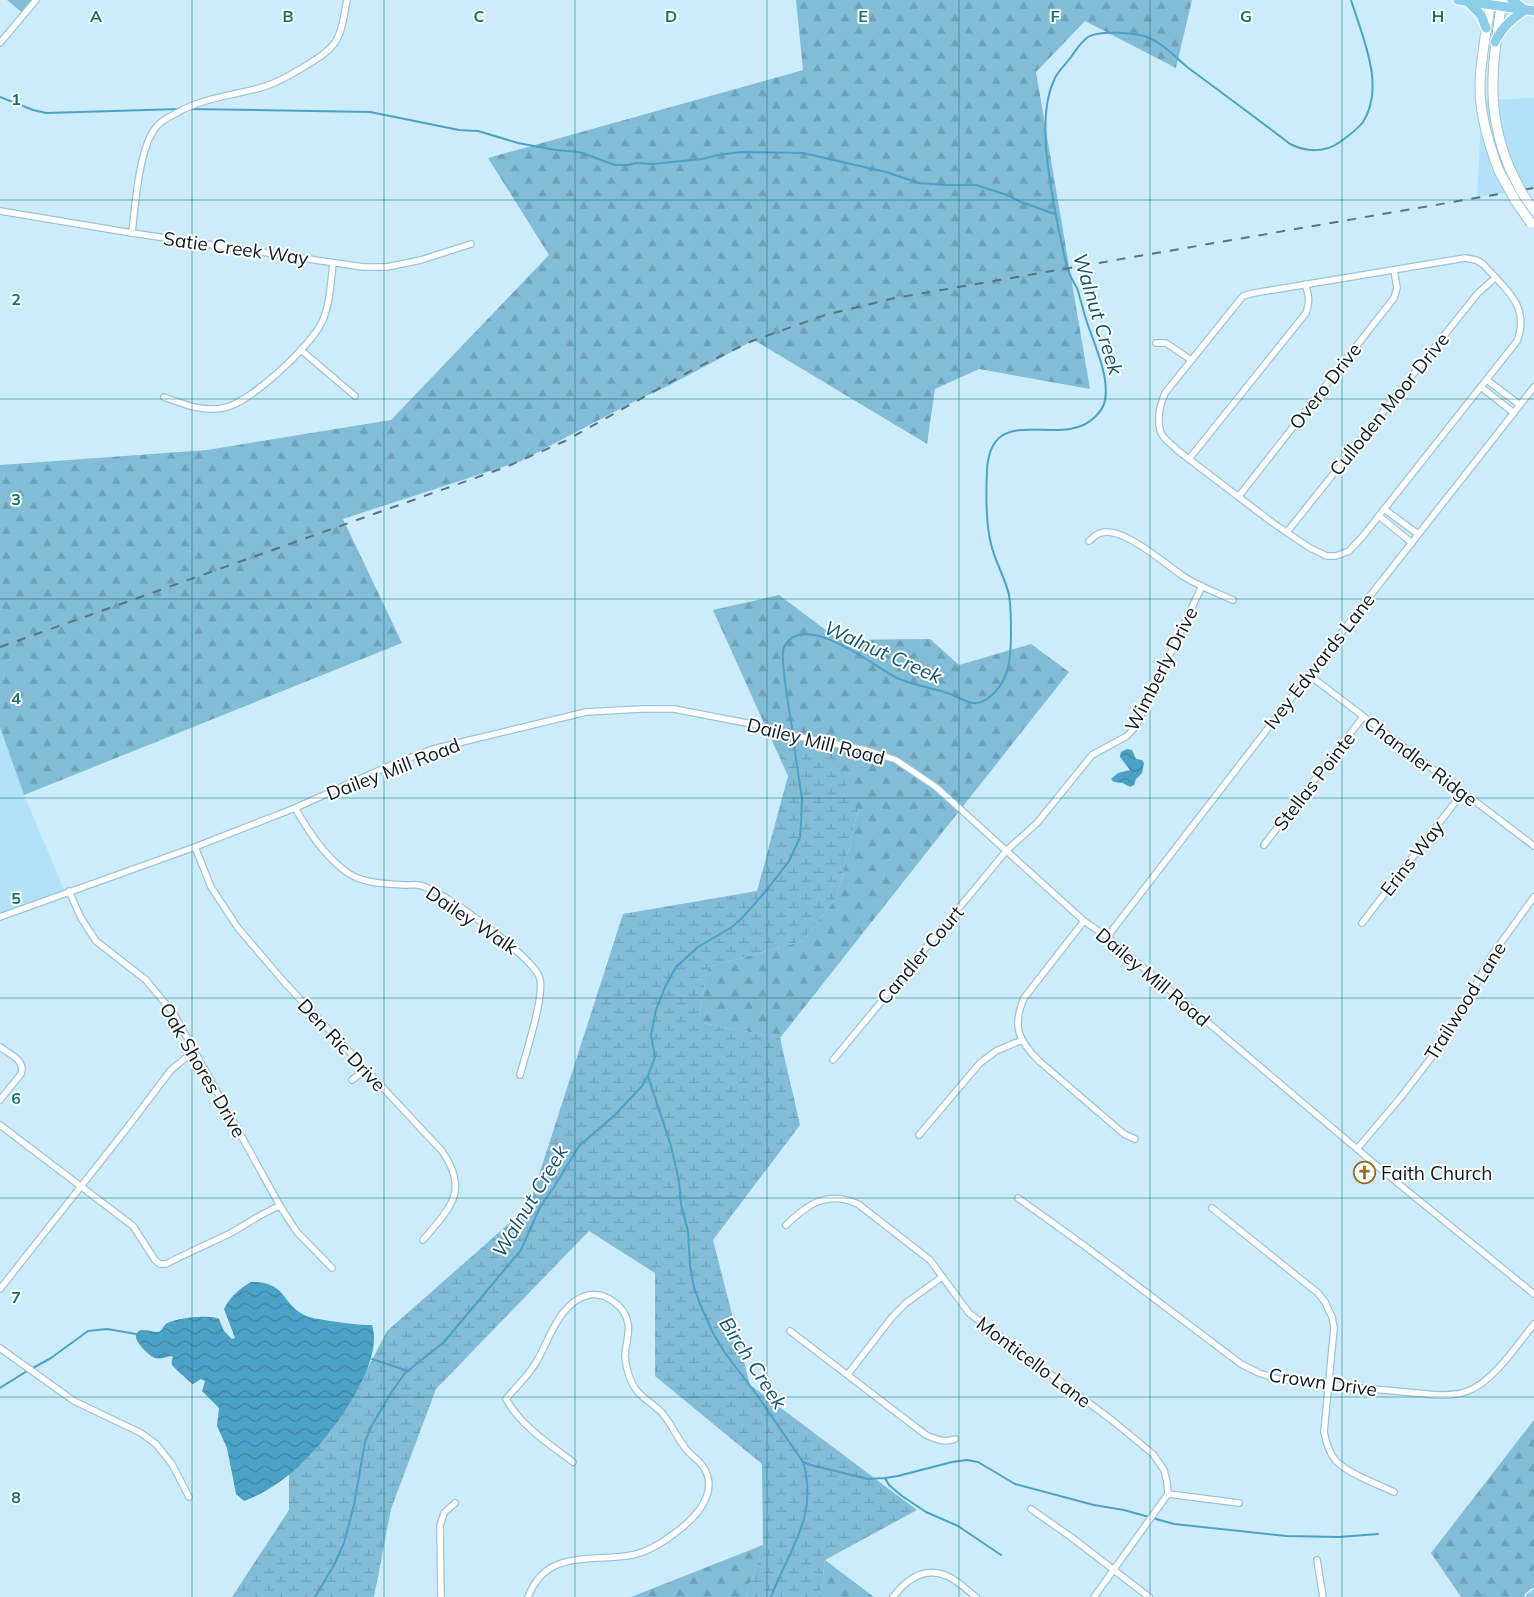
<svg xmlns="http://www.w3.org/2000/svg" width="1534" height="1597" viewBox="0 0 1534 1597" font-family="Mulish,sans-serif">
  <defs>
    <pattern id="forest-firs" width="22" height="20" patternUnits="userSpaceOnUse" patternTransform="scale(1.25)"><rect width="22" height="20" fill="#82bcd7"/><path d="M5 1l3.5 6h-7zM16 11l3.5 6h-7z" fill="#6fa1b8"/></pattern>
    <pattern id="wetland-marsh" width="20" height="14" patternUnits="userSpaceOnUse" patternTransform="scale(1.25)"><rect width="20" height="14" fill="#82bcd7"/><path d="M1 5h8M5 5V1M11 12h8M15 12V8" fill="none" stroke="#6fa1b8"/></pattern>
    <pattern id="water-waves" width="16" height="10" patternUnits="userSpaceOnUse" patternTransform="scale(1.25)"><rect width="16" height="10" fill="#4ca2c6"/><path d="M0 5q4-4 8 0t8 0" fill="none" stroke="#3d83a0"/></pattern>
  </defs>
  <rect width="100%" height="100%" fill="#ccecfb"/>
  <g fill="#b1e2f9">
    <polygon points="1534,98 1534,188 1477,197 1482,100"/>
    <polygon points="0,727 24,795 65,892 0,914"/>
  </g>
  <g fill="url(#forest-firs)">
    <polygon points="7,0 36,0 24,14"/>
    <polygon points="796,0 1192,0 1176,68 1085,21 1036,72 1090,389 979,369 935,389 927,444 754,340 670,385 637,400 521,461 343,519 402,643 24,795 0,727 0,465 207,450 391,420 549,255 488,158 803,70"/>
    <polygon points="779,595 839,640 930,639 959,665 1031,644 1069,672 780,1038 698,1022 708,967 803,941 837,897 858,810 768,732 713,610"/>
    <polygon points="1534,1420 1534,1597 1461,1597 1431,1553"/>
    <polygon points="763,1545 746,1597 631,1597"/>
    <polygon points="825,1560 874,1597 820,1597"/>
  </g>
  <polygon fill="url(#wetland-marsh)" points="768,732 828,741 858,810 837,897 803,941 708,967 698,1022 780,1038 800,1125 713,1240 750,1385 917,1510 825,1560 820,1597 746,1597 763,1545 762,1464 655,1376 655,1273 589,1231 436,1389 391,1509 374,1597 232,1597 289,1510 289,1463 359,1385 387,1331 529,1206 623,914 757,891 788,776"/>
  <g fill="url(#water-waves)">
    <polygon points="1127,749 1132,750 1136,759 1142,760 1144,763 1142,773 1136,779 1134,785 1130,787 1123,783 1114,782 1111,779 1118,773 1130,770 1120,757 1121,752"/>
    <path d="M 251,1282 C 286,1281 281,1303 304,1315 C 312,1319 321,1319 330,1321 C 346,1323 356,1325 372,1325 C 385,1364 331,1435 304,1461 C 287,1478 266,1493 244,1501 L 236,1494 L 227,1448 L 217,1426 L 219,1408 L 202,1391 L 205,1381 L 201,1379 L 193,1384 C 191,1383 173,1367 172,1365 C 171,1362 172,1359 173,1357 L 170,1356 C 164,1358 160,1359 155,1358 C 149,1356 134,1341 136,1335 C 140,1325 152,1333 158,1332 C 163,1331 162,1327 166,1324 C 174,1318 210,1314 219,1319 L 224,1331 L 232,1339 L 235,1338 L 224,1309 C 229,1298 240,1288 251,1282 Z"/>
  </g>
  <g fill="none" stroke-linecap="round" stroke-linejoin="round">
    <g stroke="#4ca2c6" stroke-width="2">
      <polyline points="0,97 33,110 46,113 180,109"/>
      <polyline points="189,109 370,112 459,130 478,131 518,143 556,150 579,152 615,165 629,165 635,163 652,164 702,159 718,155 741,152 803,153 886,172 919,183 947,185 976,185 1007,195 1021,202 1055,214"/>
      <path d="M 793,734 C 791,719 779,658 784,647 C 804,609 875,667 897,678 C 915,686 935,688 953,695 C 965,700 974,708 987,699 C 1010,683 1011,658 1011,632 C 1011,620 1011,607 1009,595 C 1005,577 995,562 991,544 C 986,524 986,491 987,470 C 991,399 1061,451 1095,417 C 1100,412 1104,407 1105,400 C 1110,375 1092,340 1085,316 C 1082,306 1080,297 1077,288 C 1065,270 1064,251 1059,231 C 1051,189 1035,118 1055,78 C 1059,70 1066,64 1071,57 C 1076,50 1081,42 1088,37 C 1100,30 1131,33 1144,36 C 1161,41 1174,56 1187,67 C 1221,92 1256,118 1290,144 C 1306,152 1325,153 1340,142 C 1348,136 1357,130 1363,122 C 1386,86 1362,36 1351,0"/>
      <path d="M 648,1076 L 671,1146 L 679,1181 L 681,1204 L 688,1231 L 690,1266 L 694,1287 L 700,1304 L 713,1333 L 725,1353 L 757,1395 L 803,1462 C 819,1516 789,1549 771,1597"/>
      <polyline points="372,1359 408,1371"/>
      <polyline points="31,1369 51,1358 88,1331 107,1329 136,1334"/>
      <polyline points="0,1388 27,1371"/>
      <polyline points="803,1462 811,1465 868,1479 885,1478 898,1476 952,1462 967,1460 978,1462 1015,1484 1094,1505 1124,1510 1174,1524 1286,1536 1339,1537 1378,1534"/>
      <polyline points="885,1478 889,1485 902,1496 926,1512 958,1526 1001,1555"/>
      <polyline points="315,1597 334,1565 344,1543 354,1505 365,1442 371,1427 391,1393 405,1373 444,1342 521,1250 540,1207 554,1187 579,1146 615,1115 642,1086 648,1076 655,1057 651,1035 656,1010 665,987 676,967 698,947 732,927 741,919 766,891 789,861 800,837 801,824 802,799 793,738"/>
    </g>
    <defs>
      <g id="street">
        <polyline points="0,43 36,0"/>
        <polyline points="0,211 132,233 363,267 387,267 421,260 471,244"/>
        <path d="M 132,233 C 135,206 139,146 157,126 C 163,119 174,115 182,110 C 208,97 236,95 263,87 C 278,83 294,73 307,65 C 317,59 327,53 334,44 C 343,31 344,14 347,0"/>
        <path d="M 1465,258 L 1476,260 L 1483,264 C 1504,288 1531,306 1517,341 L 1363,536 L 1349,551 L 1336,556 L 1327,556 L 1310,548 L 1273,523 L 1177,450 C 1173,445 1166,441 1163,436 C 1155,424 1160,405 1165,393 L 1243,296 L 1254,293 Z"/>
        <polyline points="1156,343 1166,343 1191,360"/>
        <polyline points="301,350 355,396"/>
        <polyline points="1487,380 1520,405"/>
        <polyline points="1481,387 1514,413"/>
        <path d="M 164,397 C 183,404 202,412 223,408 C 249,404 311,346 322,322 C 330,304 331,282 333,263"/>
        <path d="M 1189,459 L 1306,313 C 1310,302 1309,295 1305,284"/>
        <polyline points="1239,496 1394,298 1397,288 1394,270"/>
        <polyline points="1384,509 1418,534"/>
        <polyline points="1379,516 1412,543"/>
        <polyline points="1287,532 1478,293 1495,278"/>
        <path d="M 1089,541 C 1092,539 1095,535 1098,534 C 1120,522 1168,567 1186,578 C 1201,587 1217,593 1233,600"/>
        <polyline points="1309,675 1534,846"/>
        <path d="M 295,808 C 309,832 325,857 348,873 C 364,884 388,884 407,885 C 412,885 417,884 422,886 C 442,890 536,959 540,979 C 544,999 526,1052 520,1075"/>
        <polyline points="1264,845 1363,717"/>
        <path d="M 195,847 L 211,887 L 238,928 L 285,983 L 442,1151 C 470,1191 450,1208 423,1240"/>
        <polyline points="69,891 81,918 96,941 146,980 174,1014 280,1206 297,1232 332,1268"/>
        <polyline points="0,917 195,847 295,808 391,765 433,749 586,712 641,709 674,709 757,725 779,733 866,750 896,760 936,787 1084,921 1107,937 1389,1176 1534,1294"/>
        <path d="M 1084,921 L 1024,998 C 1012,1026 1018,1040 1039,1061 L 1124,1134 L 1135,1139"/>
        <polyline points="1362,923 1463,792"/>
        <polyline points="1107,937 1366,601 1534,387"/>
        <path d="M 0,1047 C 9,1054 26,1060 21,1074 L 0,1100"/>
        <polyline points="833,1060 1007,850 1037,823 1092,755 1127,736 1136,726 1202,586"/>
        <polyline points="352,1080 365,1070"/>
        <path d="M 0,1125 L 133,1226 L 155,1260 L 160,1264 L 166,1264 C 187,1253 208,1244 229,1234 C 246,1225 261,1213 280,1206"/>
        <polyline points="919,1135 980,1063 996,1051 1022,1040"/>
        <polyline points="1357,1149 1401,1097 1447,1037 1492,955 1534,897"/>
        <path d="M 1018,1198 L 1082,1244 L 1241,1364 L 1259,1373 L 1278,1379 L 1330,1385 L 1437,1395 C 1448,1395 1458,1395 1468,1391 C 1494,1381 1517,1345 1534,1324"/>
        <path d="M 1212,1208 L 1318,1293 L 1325,1302 L 1332,1317 L 1334,1328 L 1324,1432 C 1326,1442 1329,1453 1336,1461 C 1349,1474 1377,1484 1394,1492"/>
        <path d="M 786,1225 C 808,1204 827,1190 858,1204 L 930,1260 L 969,1313 L 1113,1421 L 1153,1454 L 1164,1470 L 1167,1482 L 1168,1494 L 1094,1597"/>
        <polyline points="0,1289 127,1128 171,1070 194,1051"/>
        <path d="M 790,1331 L 926,1435 C 935,1439 945,1443 955,1439"/>
        <polyline points="0,1348 74,1401 141,1433 156,1444 172,1464 189,1497"/>
        <polyline points="848,1374 893,1316 906,1303 942,1277"/>
        <polyline points="1168,1494 1239,1503"/>
        <polyline points="1031,1509 1071,1537 1149,1597"/>
        <polyline points="1317,1560 1323,1597"/>
        <polyline points="441,1597 440,1526 444,1513 455,1503"/>
        <path d="M 528,1597 C 547,1548 590,1563 632,1555 C 648,1552 662,1543 675,1533 C 696,1518 721,1491 702,1465 C 697,1459 691,1455 686,1449 C 677,1438 672,1425 663,1414 C 656,1406 645,1400 638,1392 C 630,1383 626,1368 625,1357 C 625,1346 630,1334 628,1323 C 625,1306 605,1292 589,1295 C 559,1301 549,1342 535,1364 C 527,1377 516,1387 506,1399 C 521,1426 549,1444 573,1462"/>
        <path d="M 893,1597 C 906,1580 924,1566 947,1576 C 957,1580 967,1590 976,1597"/>
      </g>
      <g id="secondary">
        <path d="M 1491,0 C 1487,29 1480,59 1480,88 C 1480,117 1489,145 1499,171"/>
        <path d="M 1502,0 C 1493,63 1484,108 1510,169"/>
      </g>
      <g id="primary">
        <polyline points="1458,0 1534,11"/>
        <polyline points="1512,0 1525,10"/>
        <polyline points="1468,2 1481,15 1486,28"/>
        <path d="M 1495,42 C 1503,26 1511,20 1525,10"/>
        <polyline points="1530,1597 1534,1594"/>
      </g>
    </defs>
    <use href="#street" stroke="#9dc4d6" stroke-width="8"/>
    <use href="#secondary" stroke="#9dc4d6" stroke-width="11"/>
    <use href="#primary" stroke="#fff" stroke-width="11"/>
    <use href="#street" stroke="#fff" stroke-width="5.5"/>
    <use href="#secondary" stroke="#fff" stroke-width="9"/>
    <use href="#primary" stroke="#8ccee8" stroke-width="9"/>
    <polyline stroke="#5d747e" stroke-width="2" stroke-dasharray="9 9" stroke-linecap="butt" points="0,647 506,467 565,441 696,368 752,341 825,315 895,298 1534,188"/>
    <defs>
      <g id="secondary-bridge">
        <polyline points="1510,169 1522,193 1534,210"/>
        <polyline points="1499,171 1516,202 1531,223"/>
      </g>
    </defs>
    <use href="#secondary-bridge" stroke="#9dc4d6" stroke-width="11" stroke-linecap="butt"/>
    <use href="#secondary-bridge" stroke="#fff" stroke-width="9"/>
  </g>
  <path fill="none" stroke="#0f766e" stroke-width="1" stroke-opacity="0.55" d="M 192,0 L 192,1597M 384,0 L 384,1597M 575,0 L 575,1597M 767,0 L 767,1597M 959,0 L 959,1597M 1150,0 L 1150,1597M 1342,0 L 1342,1597M 0,200 L 1534,200M 0,399 L 1534,399M 0,599 L 1534,599M 0,798 L 1534,798M 0,998 L 1534,998M 0,1198 L 1534,1198M 0,1397 L 1534,1397"/>
  <defs>
    <symbol id="church-ring" viewBox="-11 -11 22 22"><circle r="9.5" fill="#fff" stroke="#9c681f" stroke-width="1.5"/><path d="M-1.2-6h2.4v3.5h3.3v2.4h-3.3V6h-2.4V-.1h-3.3v-2.4h3.3Z" fill="#9c681f"/></symbol>
  </defs>
  <g fill-rule="evenodd">
    <use href="#church-ring" x="1352" y="1160" width="25" height="25"/>
  </g>
  <g text-anchor="middle" stroke-width="4" stroke-linejoin="round" paint-order="stroke">
    <g font-size="19" fill="#0a1a20" stroke="#fff">
      <text transform="translate(236 248) rotate(8)" y="7">Satie Creek Way</text>
      <text transform="translate(1325 386) rotate(-52)" y="7">Overo Drive</text>
      <text transform="translate(1389 404) rotate(-51)" y="7">Culloden Moor Drive</text>
      <text transform="translate(1319 661) rotate(-52)" y="7">Ivey Edwards Lane</text>
      <text transform="translate(1161 669) rotate(-63)" y="7">Wimberly Drive</text>
      <text transform="translate(816 741) rotate(14)" y="7">Dailey Mill Road</text>
      <text transform="translate(1421 761) rotate(37)" y="7">Chandler Ridge</text>
      <text transform="translate(393 769) rotate(-21)" y="7">Dailey Mill Road</text>
      <text transform="translate(1314 781) rotate(-52)" y="7">Stellas Pointe</text>
      <text transform="translate(1412 858) rotate(-52)" y="7">Erins Way</text>
      <text transform="translate(472 920) rotate(34)" y="7">Dailey Walk</text>
      <text transform="translate(920 955) rotate(-50)" y="7">Candler Court</text>
      <text transform="translate(1153 977) rotate(40)" y="7">Dailey Mill Road</text>
      <text transform="translate(1465 1001) rotate(-58)" y="7">Trailwood Lane</text>
      <text transform="translate(342 1045) rotate(47)" y="7">Den Ric Drive</text>
      <text transform="translate(203 1070) rotate(60)" y="7">Oak Shores Drive</text>
      <text transform="translate(1034 1362) rotate(37)" y="7">Monticello Lane</text>
      <text transform="translate(1323 1382) rotate(8)" y="7">Crown Drive</text>
    </g>
    <g font-size="19" fill="#0a1a20" stroke="#fff" text-anchor="start">
      <text x="1381" y="1180">Faith Church</text>
    </g>
    <g font-size="20" font-style="italic" fill="#0e556e" stroke="#fff">
      <text transform="translate(1098 314) rotate(73)" y="7">Walnut Creek</text>
      <text transform="translate(883 652) rotate(24)" y="7">Walnut Creek</text>
      <text transform="translate(530 1201) rotate(-59)" y="7">Walnut Creek</text>
      <text transform="translate(753 1363) rotate(57)" y="7">Birch Creek</text>
    </g>
  </g>
  <g font-size="16" text-anchor="middle" font-weight="bold" fill="#0f766e" stroke="#fff" stroke-width="4" stroke-linejoin="round" paint-order="stroke">
    <text x="96" y="22">A</text>
    <text x="288" y="22">B</text>
    <text x="479" y="22">C</text>
    <text x="671" y="22">D</text>
    <text x="863" y="22">E</text>
    <text x="1055" y="22">F</text>
    <text x="1246" y="22">G</text>
    <text x="1438" y="22">H</text>
    <text x="16" y="105">1</text>
    <text x="16" y="305">2</text>
    <text x="16" y="505">3</text>
    <text x="16" y="704">4</text>
    <text x="16" y="904">5</text>
    <text x="16" y="1104">6</text>
    <text x="16" y="1303">7</text>
    <text x="16" y="1503">8</text>
  </g>
</svg>
